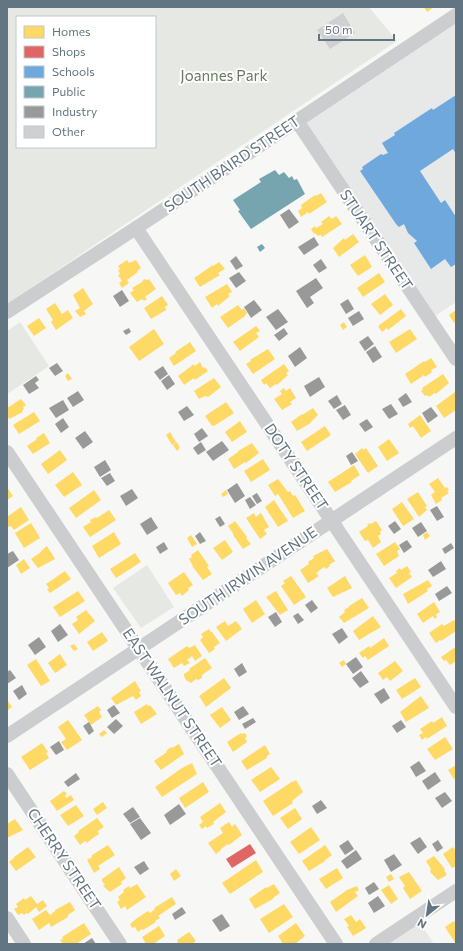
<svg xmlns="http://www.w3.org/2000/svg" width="463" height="951" viewBox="0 0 463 951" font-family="Commissioner,sans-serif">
  <rect width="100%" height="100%" fill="#f7f7f6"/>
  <g fill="#e7e9e8">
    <polygon points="456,15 456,302 429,320 297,121"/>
    <polygon points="416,917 434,944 376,944"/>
  </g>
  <g fill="#e6e9e3" fill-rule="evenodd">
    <path d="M 7,7 L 369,7 L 397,41 L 7,304 ZM 17,17 L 155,17 L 155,147 L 17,147 Z"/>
    <polygon points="20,322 49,366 7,394 7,331"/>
    <polygon points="147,565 174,607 141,628 113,588"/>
  </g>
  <g fill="#ffd966">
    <polygon points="424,7 434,7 427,12"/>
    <polygon points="321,193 327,202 309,214 308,212 301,217 298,211 302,208 301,205 315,195 316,196"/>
    <polygon points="329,216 332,219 336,216 342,224 322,237 321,235 318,236 315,233 314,234 311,229 315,226 316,228 323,224 321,222"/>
    <polygon points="353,234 359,242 339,257 333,248 344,238 345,240"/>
    <polygon points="365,255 372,267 358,276 350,265"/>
    <polygon points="127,260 129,263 136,260 141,268 137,271 138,272 127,280 129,283 122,288 119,283 122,281 118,275 120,274 118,270 120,269 118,266"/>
    <polygon points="219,262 225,269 218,273 220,275 200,287 194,278 213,265 213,266"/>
    <polygon points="379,273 385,282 363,297 357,288"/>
    <polygon points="144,279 147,280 149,279 156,289 145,297 147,299 144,301 142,299 137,302 130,293 134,290 132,288 142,282"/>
    <polygon points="227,284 232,292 228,294 230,296 218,306 217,304 212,308 205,297"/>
    <polygon points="83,288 93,304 84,311 86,314 80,317 75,311 80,308 73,295"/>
    <polygon points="385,294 393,305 380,315 371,304"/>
    <polygon points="162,296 168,305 165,307 166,310 151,319 144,308"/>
    <polygon points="55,303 62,314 68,310 73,318 56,330 51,322 53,320 46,309"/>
    <polygon points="238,305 242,310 244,308 247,313 245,315 245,316 228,328 220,317"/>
    <polygon points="401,309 406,316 388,330 387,328 382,332 378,326"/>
    <polygon points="456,310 456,321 454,323 449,315"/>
    <polygon points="39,318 46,328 34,336 27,326"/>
    <polygon points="344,322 347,327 343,330 340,325"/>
    <polygon points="256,326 260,331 256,333 259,337 240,351 233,342"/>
    <polygon points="154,329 164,344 139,361 129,347"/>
    <polygon points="410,329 417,339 396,353 389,342"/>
    <polygon points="190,342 196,351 174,366 169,358 176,353 175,352"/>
    <polygon points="268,349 275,359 253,374 246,364 251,361 250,360"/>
    <polygon points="431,358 437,367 431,370 432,372 425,377 424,375 411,384 405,374 424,361 425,362"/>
    <polygon points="200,362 203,368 205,367 208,371 195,380 194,378 184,385 178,376 194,364 195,366"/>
    <polygon points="284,364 289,371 286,373 288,375 277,385 276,384 270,388 266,383 264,385 261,380"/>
    <polygon points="68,373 72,379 68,381 65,376"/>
    <polygon points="443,374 449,383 436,394 435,393 429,397 427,395 425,396 421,391 423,389 422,388"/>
    <polygon points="214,378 221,387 208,397 205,396 199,399 194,391"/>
    <polygon points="284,388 286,391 290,388 296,398 290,402 292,404 282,410 274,399 282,394 280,391"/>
    <polygon points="455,392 456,410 444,418 436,406"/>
    <polygon points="21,399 26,405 23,407 24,409 22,411 23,412 9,419 7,416 7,408"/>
    <polygon points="226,402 234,413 214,426 214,425 212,426 205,416"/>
    <polygon points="313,408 318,415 309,424 297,431 291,422 302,414 302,415"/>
    <polygon points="34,412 40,421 19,434 13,425"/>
    <polygon points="420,415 431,431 421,438 413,426 410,428 408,424"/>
    <polygon points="240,421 247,432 232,442 225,432"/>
    <polygon points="325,426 331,435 307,451 301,442"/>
    <polygon points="170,432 176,442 172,445 166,435"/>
    <polygon points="44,433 50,443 33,454 27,446 37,439 36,438"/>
    <polygon points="389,439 399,453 387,461 378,447"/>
    <polygon points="177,442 180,448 177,451 173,445"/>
    <polygon points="252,443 259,453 246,463 245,462 234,469 228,459 238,452 238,451"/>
    <polygon points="362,448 363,450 366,448 378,466 368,473 355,454"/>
    <polygon points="60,450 67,460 48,474 41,464"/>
    <polygon points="263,459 270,470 251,482 244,471"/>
    <polygon points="354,465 360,475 351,481 352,482 335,492 328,482"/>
    <polygon points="73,472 82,485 64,497 55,485"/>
    <polygon points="438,478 445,488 447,487 449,490 447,491 449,493 441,498 442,500 436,504 431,495 435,492 429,484"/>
    <polygon points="278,479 288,492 290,491 293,496 295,495 305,511 293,518 278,494 275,496 268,485"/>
    <polygon points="7,487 13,496 7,500"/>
    <polygon points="94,490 101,500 76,518 69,508"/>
    <polygon points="226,490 228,494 223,497 221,494"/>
    <polygon points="418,492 427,506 425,507 427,510 419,517 407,499"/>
    <polygon points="274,500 288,521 278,527 265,507"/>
    <polygon points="402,502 414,519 403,526 392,509"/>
    <polygon points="21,507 29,520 14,530 11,526 9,527 7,524 7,517"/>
    <polygon points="109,510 116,520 90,537 83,527 91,522 90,520 96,517 97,518"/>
    <polygon points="254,513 256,517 261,513 269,527 264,530 267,534 260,539 246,518"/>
    <polygon points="235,521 247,537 246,538 251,544 243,549 233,535 234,535 228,526"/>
    <polygon points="376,521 382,530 380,532 381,534 378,536 381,542 373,548 368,540 365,541 359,532 368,526 367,525 370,523 371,524"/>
    <polygon points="31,523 40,538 24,548 15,533"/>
    <polygon points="114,532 121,544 99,558 92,546"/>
    <polygon points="427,532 430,536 425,540 423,535"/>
    <polygon points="191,535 197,544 192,547 187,538"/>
    <polygon points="225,540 233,552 222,560 213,548"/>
    <polygon points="395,542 400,549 397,551 399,556 384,566 376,554"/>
    <polygon points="47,546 55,559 38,568 31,559 41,552 41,551"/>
    <polygon points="327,549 335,561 329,565 330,566 326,569 324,567 316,573 319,576 308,583 300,570 309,564 308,562 314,558 313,556"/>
    <polygon points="198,550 209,566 207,567 212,574 203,580 192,566 193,566 189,559 192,557 191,555"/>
    <polygon points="135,553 141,562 116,578 110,569"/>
    <polygon points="24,559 30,568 21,574 16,565"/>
    <polygon points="407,566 411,572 409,573 412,577 396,588 389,578 397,573 396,571 400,568 401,570"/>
    <polygon points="65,571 71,579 50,593 47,589 49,588 46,584"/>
    <polygon points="184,572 193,585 188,588 189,590 182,596 180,593 176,595 168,583"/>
    <polygon points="291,576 306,597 294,605 281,586 285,583 283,581"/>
    <polygon points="345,576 352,588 333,597 327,588"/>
    <polygon points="428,580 432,586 427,589 428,591 408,604 403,594"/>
    <polygon points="78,591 85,601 60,617 53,607"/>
    <polygon points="276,591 288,610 280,615 266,597"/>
    <polygon points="362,598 369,608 344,623 339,617 345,612 344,610 349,607 349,606"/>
    <polygon points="256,600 265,614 252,623 243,609"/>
    <polygon points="434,602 440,612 436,614 437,617 435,619 433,616 423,623 417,614"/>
    <polygon points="86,610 95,621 79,634 72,624 78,620 76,617"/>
    <polygon points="373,616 381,627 359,640 353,631"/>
    <polygon points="454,620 456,622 456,631 441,641 440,640 436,643 429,633 442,624 444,626"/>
    <polygon points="225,621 228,626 236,621 242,629 226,641 216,627"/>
    <polygon points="209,629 211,632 212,632 220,643 214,647 215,649 209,653 200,640 203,637 201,634"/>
    <polygon points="102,632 108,641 93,651 87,642"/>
    <polygon points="384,638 389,646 368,660 365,656 363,658 359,653 369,646 370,648"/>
    <polygon points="74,644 78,649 74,651 70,646"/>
    <polygon points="195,645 202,656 195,661 192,656 187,660 190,663 184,666 182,663 174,668 168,659 187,646 189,648"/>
    <polygon points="454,648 456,648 456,661 450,665 446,660 444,661 441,657"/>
    <polygon points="60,654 67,665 55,673 48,663"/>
    <polygon points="205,658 212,668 202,675 202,678 198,680 196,679 191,683 186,680 184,676 184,674 190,670 189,669"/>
    <polygon points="36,659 50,681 41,686 27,665"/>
    <polygon points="344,660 346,664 342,667 339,663"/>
    <polygon points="395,661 403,671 390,681 387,677 383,680 378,673"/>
    <polygon points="224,678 231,688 206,707 199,696"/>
    <polygon points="415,678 421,687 402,699 396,690"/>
    <polygon points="135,681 141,691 139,692 141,696 136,700 133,696 116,705 111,698"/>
    <polygon points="421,696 429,708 406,722 400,712"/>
    <polygon points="7,700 12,707 8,710 7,709"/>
    <polygon points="147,704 148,706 150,705 157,714 141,724 134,712"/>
    <polygon points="98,706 101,710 99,712 102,717 91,725 84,715"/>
    <polygon points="222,707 231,720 220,728 210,715"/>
    <polygon points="442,717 447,726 427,739 426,737 422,740 419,735 423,733 420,729 432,721 433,723"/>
    <polygon points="68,720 82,740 67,750 61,742 66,739 58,727"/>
    <polygon points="104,730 107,733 102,737 99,734"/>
    <polygon points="241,733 242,734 245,733 247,736 245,738 247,742 233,752 227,742"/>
    <polygon points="445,737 453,749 435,760 427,749"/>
    <polygon points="42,743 48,752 46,753 49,758 30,770 21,757"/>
    <polygon points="179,744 184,754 161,770 154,761 167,752 166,751 171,747 172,748"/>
    <polygon points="265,745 270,754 266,757 267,758 247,770 241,761"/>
    <polygon points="192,763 197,774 162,797 155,787 182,768"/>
    <polygon points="456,765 456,778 454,779 448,770"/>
    <polygon points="271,767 280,779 260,792 251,780"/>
    <polygon points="296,780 303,792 292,801 293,803 273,816 263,801 293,781 293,782"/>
    <polygon points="203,782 209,792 185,808 179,798"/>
    <polygon points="64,791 67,794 65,796 66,798 71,795 74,800 57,811 50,801"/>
    <polygon points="103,802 107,808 97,815 93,809"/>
    <polygon points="220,803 226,812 213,822 214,824 207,828 206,826 202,829 199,825 203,822 200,817"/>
    <polygon points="76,805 84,816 68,826 60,815"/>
    <polygon points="295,808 302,819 288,829 280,818"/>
    <polygon points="97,818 104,827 98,831 99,834 93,838 87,843 85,841 80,845 74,836 79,832 78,831"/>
    <polygon points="15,819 23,830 7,838 7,824"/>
    <polygon points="229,822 232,827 235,824 242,835 229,845 228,844 221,849 221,850 216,854 208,843 223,833 220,828"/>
    <polygon points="311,827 320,840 299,854 290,842"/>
    <polygon points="108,845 115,855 98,866 100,869 94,873 87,860 92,857 92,855"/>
    <polygon points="325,845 332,855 325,860 325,861 309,871 302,861"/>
    <polygon points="28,847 36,857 16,871 9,862 14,858 14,857"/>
    <polygon points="453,847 456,851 456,866 452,868 443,854"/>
    <polygon points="434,856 445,869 444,870 447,875 438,880 430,872 431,869 426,861"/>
    <polygon points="256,860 263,872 230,894 222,883"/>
    <polygon points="119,867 126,878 121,882 122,884 110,892 103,886 105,885 102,881 102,879"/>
    <polygon points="337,868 343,878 326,889 319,879"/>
    <polygon points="176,869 181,876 174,881 170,874"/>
    <polygon points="409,872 422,891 410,899 403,888 405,886 399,877"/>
    <polygon points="391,874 394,879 389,882 386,877"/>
    <polygon points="137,884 146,897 127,910 125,906 121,909 117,902 120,900 118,897 124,892 123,890 129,886 130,888"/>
    <polygon points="274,884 280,893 273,898 273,899 255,909 249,899 266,887 267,888"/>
    <polygon points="389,885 398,899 391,904 381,890"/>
    <polygon points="357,886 359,890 355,892 358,896 336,912 330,902 347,890"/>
    <polygon points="31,896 37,904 43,900 47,906 39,912 36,907 28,914 27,913 24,915 22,913 18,915 14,909 18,907 16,904 24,898 25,900"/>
    <polygon points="172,897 176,904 158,916 160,918 155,921 156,922 143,930 142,929 138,932 135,927 132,928 130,924 136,919 148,911 150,913 155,909 154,908"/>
    <polygon points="70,902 75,910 68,915 68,917 51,927 49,923 39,930 32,919 46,910 50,915 55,911 55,910"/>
    <polygon points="284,904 293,917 269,933 260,919"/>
    <polygon points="351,915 356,922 360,919 366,928 353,936 347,927 349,926 344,919"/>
    <polygon points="454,921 456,923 456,944 445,927"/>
    <polygon points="84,923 91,934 76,944 63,944 60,940 63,939 62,937"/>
    <polygon points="296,923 305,936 295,944 283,944 278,936"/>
    <polygon points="159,926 165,936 153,944 146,944 142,937"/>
    <polygon points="189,932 196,941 192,944 176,944 178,942 177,940"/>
  </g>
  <polygon fill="#e06666" points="250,844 256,853 232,868 226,859"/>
  <polygon fill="#6fa8dc" points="456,95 456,154 453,149 420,171 441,203 445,200 456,217 456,264 451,267 445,259 431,269 414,243 417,241 408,233 404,224 399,227 396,224 360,171 363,169 362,167 381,154 383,155 388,153 382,143 395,135 394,133 432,108 433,110"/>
  <g fill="#76a5af">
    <polygon points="275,170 279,175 284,172 289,178 292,176 294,180 297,179 305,194 251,229 238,211 240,210 233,200 261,182 259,179"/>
    <polygon points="262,244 265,248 260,252 257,247"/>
  </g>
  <g fill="#999">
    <polygon points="289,209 299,222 289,229 280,215"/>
    <polygon points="314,237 319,245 304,255 298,247"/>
    <polygon points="236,256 243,266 236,270 230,261"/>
    <polygon points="321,259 327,268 319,273 313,265"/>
    <polygon points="239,272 246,281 236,288 229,278"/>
    <polygon points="316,278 323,288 310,297 314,303 307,308 296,291"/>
    <polygon points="122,290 129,301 120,307 113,296"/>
    <polygon points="348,299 354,309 346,314 340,304"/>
    <polygon points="254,300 262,310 251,318 244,307"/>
    <polygon points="278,309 288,322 276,330 266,317"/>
    <polygon points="359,311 364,319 353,326 348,318"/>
    <polygon points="129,328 131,332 126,335 123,331"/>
    <polygon points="284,328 288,334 279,341 274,335"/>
    <polygon points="368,336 374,344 365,351 359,342"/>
    <polygon points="375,346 382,357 373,363 366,352"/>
    <polygon points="300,347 307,358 295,367 288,356"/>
    <polygon points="57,363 63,371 55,376 49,368"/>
    <polygon points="163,366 168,374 160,380 154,372"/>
    <polygon points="169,375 175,384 167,390 161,381"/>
    <polygon points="36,376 39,380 35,383 39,388 29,394 23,385"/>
    <polygon points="319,377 325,387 310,397 304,386"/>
    <polygon points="78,391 84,400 73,407 67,398"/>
    <polygon points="406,393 412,402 403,407 398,399"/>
    <polygon points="337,395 342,404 334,409 328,401"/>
    <polygon points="63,400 69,410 56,418 49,408"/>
    <polygon points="391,404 398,414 389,419 382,409"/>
    <polygon points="345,405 351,415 343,420 336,410"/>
    <polygon points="187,406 194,415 184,421 178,412"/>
    <polygon points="431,407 438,416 428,423 422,413"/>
    <polygon points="63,418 69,427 61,433 55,424"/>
    <polygon points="367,419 373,427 365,432 359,424"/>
    <polygon points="202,428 208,436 199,442 194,434"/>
    <polygon points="85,431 93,442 83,449 75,438"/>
    <polygon points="222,441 229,450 213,461 206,452"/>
    <polygon points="201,442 206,450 198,455 193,448"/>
    <polygon points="352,452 358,461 351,465 346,456"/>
    <polygon points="105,460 111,470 100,477 94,467"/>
    <polygon points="110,473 115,481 107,486 101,478"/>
    <polygon points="237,483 245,496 235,503 227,490"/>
    <polygon points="132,489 138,498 126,506 120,496"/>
    <polygon points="257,493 262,501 257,504 252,496"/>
    <polygon points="250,497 256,505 250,509 245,500"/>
    <polygon points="437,506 444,517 437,521 430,510"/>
    <polygon points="220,516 225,524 220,527 215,519"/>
    <polygon points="151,517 158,528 147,535 140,524"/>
    <polygon points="395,521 401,529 394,534 388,526"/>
    <polygon points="421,522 427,531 418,537 412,528"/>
    <polygon points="200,532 206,541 200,544 195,536"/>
    <polygon points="407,540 412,547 404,553 399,545"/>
    <polygon points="164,542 168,549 160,554 156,547"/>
    <polygon points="451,543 454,548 445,554 442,549"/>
    <polygon points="13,551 19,560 7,568 7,554"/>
    <polygon points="441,561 446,569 433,577 428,570"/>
    <polygon points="447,586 452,593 439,601 435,594"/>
    <polygon points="312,600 318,608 311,613 305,605"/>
    <polygon points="276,612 282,622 275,627 268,617"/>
    <polygon points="298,613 304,620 298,624 293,616"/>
    <polygon points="60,624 68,635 58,642 51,631"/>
    <polygon points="342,628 348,637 339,644 332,634"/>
    <polygon points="39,637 46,647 35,655 28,645"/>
    <polygon points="356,657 363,667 353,674 346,664"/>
    <polygon points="242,663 247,672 239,677 234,669"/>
    <polygon points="10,670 16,678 7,684 7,672"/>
    <polygon points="361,671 369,682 360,688 352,678"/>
    <polygon points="22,685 27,694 19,700 13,691"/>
    <polygon points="384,688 390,698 381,704 374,694"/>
    <polygon points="114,705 120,713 112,718 107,710"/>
    <polygon points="243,706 249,714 239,720 234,712"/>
    <polygon points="253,718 256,722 245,729 242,724"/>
    <polygon points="116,719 123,726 114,734 107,727"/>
    <polygon points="401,720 406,727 397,733 392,726"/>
    <polygon points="89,722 94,731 89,735 83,726"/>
    <polygon points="59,741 64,750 56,755 50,747"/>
    <polygon points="419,761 426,771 416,777 410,767"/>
    <polygon points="435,772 441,781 428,790 422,781"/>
    <polygon points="76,773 80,779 68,787 64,782"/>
    <polygon points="445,792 452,801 442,808 435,798"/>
    <polygon points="321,800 327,808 317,814 312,806"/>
    <polygon points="179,804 186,814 170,825 164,815"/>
    <polygon points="133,807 140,817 130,823 123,814"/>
    <polygon points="140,818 151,833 141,840 130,824"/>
    <polygon points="420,837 427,847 418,854 410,843"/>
    <polygon points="348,840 354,849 345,855 339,846"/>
    <polygon points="438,840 443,848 437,852 432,844"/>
    <polygon points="356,850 362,859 347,869 341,861"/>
    <polygon points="394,854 402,865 391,872 384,860"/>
    <polygon points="144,861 149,869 140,875 134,867"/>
    <polygon points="374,882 379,889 369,895 365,888"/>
    <polygon points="378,896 385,906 374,913 368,903"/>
    <polygon points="182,907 186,913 175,920 172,914"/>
    <polygon points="222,914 230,926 220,932 212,920"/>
    <polygon points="92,938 96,944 83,944"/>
  </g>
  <polygon fill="#ced0d1" points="343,13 355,33 330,49 317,30"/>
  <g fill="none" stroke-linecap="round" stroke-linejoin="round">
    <g stroke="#cccdce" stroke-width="14">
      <polyline points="297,121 456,359"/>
      <polyline points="136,228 456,707"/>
      <polyline points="7,312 136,228 456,15"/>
      <polyline points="7,452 336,944"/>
      <polyline points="7,736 456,438"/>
      <polyline points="7,774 120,944"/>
      <polyline points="7,918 24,944"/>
      <polyline points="376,944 456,891"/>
    </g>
  </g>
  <g text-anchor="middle" stroke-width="4" stroke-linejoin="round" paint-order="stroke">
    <g font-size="15" fill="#677961" stroke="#fff">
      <text x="224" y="81">Joannes Park</text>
    </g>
    <g font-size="15" fill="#627582" stroke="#fff">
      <text transform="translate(232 164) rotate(-34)" y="5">SOUTH BAIRD STREET</text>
      <text transform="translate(376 240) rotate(56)" y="5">STUART STREET</text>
      <text transform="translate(296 467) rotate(56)" y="5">DOTY STREET</text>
      <text transform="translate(248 576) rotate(-34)" y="5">SOUTH IRWIN AVENUE</text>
      <text transform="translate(172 698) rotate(56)" y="5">EAST WALNUT STREET</text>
      <text transform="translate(64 859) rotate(56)" y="5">CHERRY STREET</text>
    </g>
  </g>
  <rect width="463" height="951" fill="none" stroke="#627582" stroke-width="16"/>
  <rect x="16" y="16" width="140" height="132" fill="#ffffff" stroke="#c0c8cd"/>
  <rect x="24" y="26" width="20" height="12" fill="#ffd966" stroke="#c0c8cd"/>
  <text x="52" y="36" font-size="12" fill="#627582">Homes</text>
  <rect x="24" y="46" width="20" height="12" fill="#e06666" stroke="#c0c8cd"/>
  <text x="52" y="56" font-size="12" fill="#627582">Shops</text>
  <rect x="24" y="66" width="20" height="12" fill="#6fa8dc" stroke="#c0c8cd"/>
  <text x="52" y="76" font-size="12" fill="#627582">Schools</text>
  <rect x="24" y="86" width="20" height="12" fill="#76a5af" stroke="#c0c8cd"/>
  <text x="52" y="96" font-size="12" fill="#627582">Public</text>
  <rect x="24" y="106" width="20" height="12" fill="#999999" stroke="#c0c8cd"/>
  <text x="52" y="116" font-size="12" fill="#627582">Industry</text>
  <rect x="24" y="126" width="20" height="12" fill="#ced0d1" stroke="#c0c8cd"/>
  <text x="52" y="136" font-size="12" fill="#627582">Other</text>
  <g transform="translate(427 915) rotate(210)" stroke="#ffffff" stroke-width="3" paint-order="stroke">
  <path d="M0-3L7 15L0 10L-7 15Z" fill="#627582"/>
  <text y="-6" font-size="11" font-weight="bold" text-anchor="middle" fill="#627582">N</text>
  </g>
  <path d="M319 34v6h75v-6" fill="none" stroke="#627582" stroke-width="2"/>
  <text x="325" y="34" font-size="12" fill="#627582" stroke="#ffffff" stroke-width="3" paint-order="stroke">50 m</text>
</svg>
